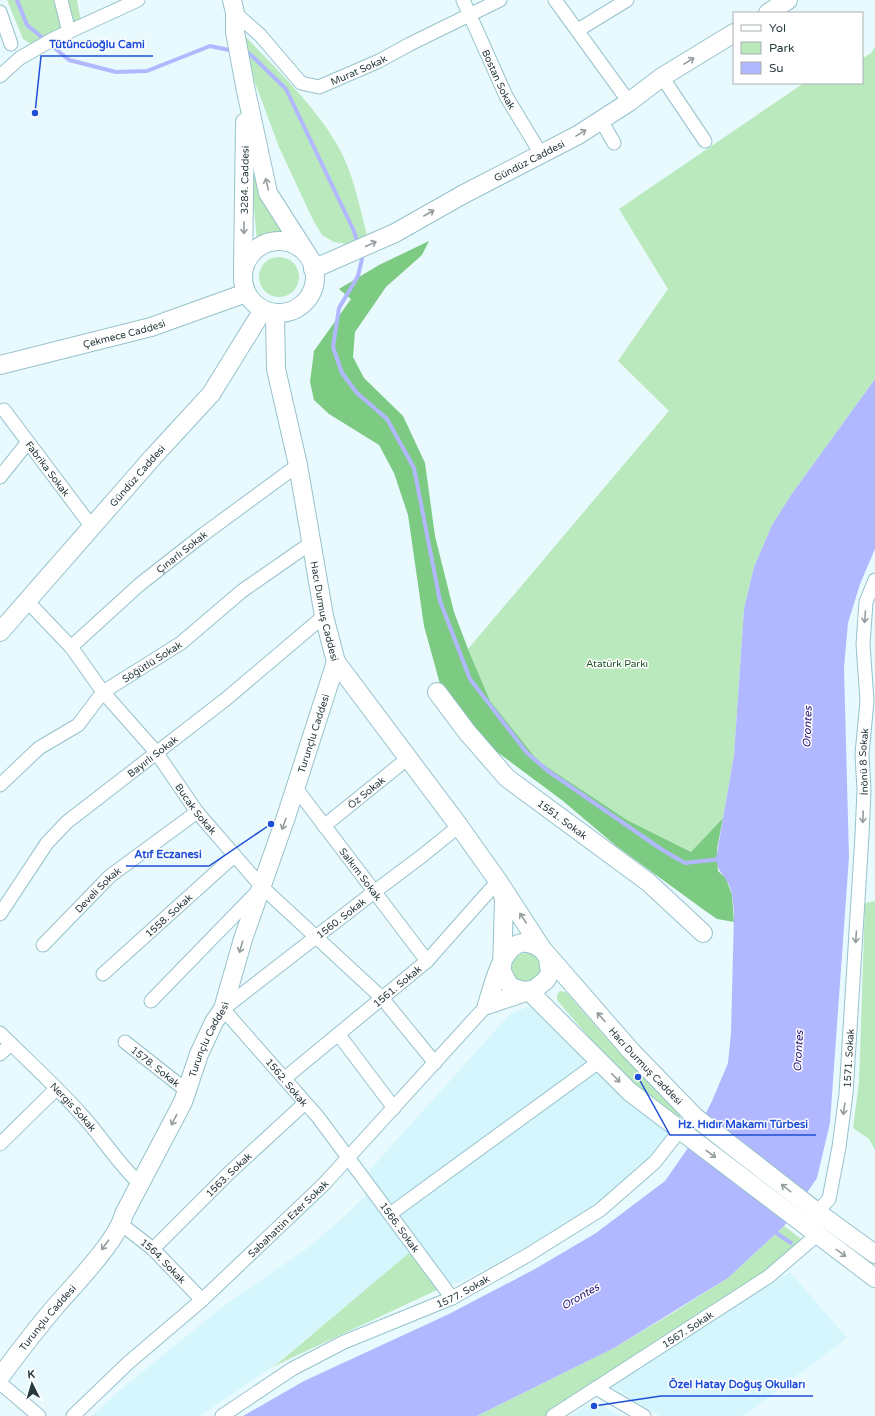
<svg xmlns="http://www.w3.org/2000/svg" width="875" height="1416" viewBox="0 0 875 1416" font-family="'Varela Round',sans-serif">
  <rect width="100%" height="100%" fill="#e8fafe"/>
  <g fill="#d5f6fd">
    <polygon points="528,1007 548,1013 670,1132 638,1172 589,1209 518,1252 465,1280 437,1290 409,1253 272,1367 200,1416 91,1416 124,1387 226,1304 309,1247 347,1214 376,1185 367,1173 511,1013"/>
    <polygon points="790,1272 847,1338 743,1416 660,1416 610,1386"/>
    <polygon points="593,1401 621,1416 571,1416"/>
  </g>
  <g fill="#bae9bd">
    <polygon points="7,0 77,0 81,22 34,46 23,39"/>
    <path d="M 244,35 C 277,70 324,114 344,158 C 355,182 360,209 367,235 L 348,244 L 334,242 L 322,235 L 313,220 L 279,147 L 254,80 Z"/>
    <polygon points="875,47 875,379 791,495 772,525 754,567 744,609 734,755 723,818 691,852 627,820 538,761 490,702 468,649 669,411 618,361 668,289 619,209 804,83 862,83 862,59 871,53"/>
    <polygon points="249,154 284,234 265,235 257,241"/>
    <circle cx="279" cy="277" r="20"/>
    <polygon points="875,901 875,1150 869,1139 853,1128 859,1082 865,903"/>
    <circle cx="527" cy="968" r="15"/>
    <polygon points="560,991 566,992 607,1039 683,1113 682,1116 679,1117 645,1095 600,1050 557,1000 557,995"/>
    <polygon points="784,1226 809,1245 551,1416 477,1416 614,1348 676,1311 728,1278"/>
    <polygon points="409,1253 437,1290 272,1367 283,1359"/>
  </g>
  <polygon fill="#7dca83" points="429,241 422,255 386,287 355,332 353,357 364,378 403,416 425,463 435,536 454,612 468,649 490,701 538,761 627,820 691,852 723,818 717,849 718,871 726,878 732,895 734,922 717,919 704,910 615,845 563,801 489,746 440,684 424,626 408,515 394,473 379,445 329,414 314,400 310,382 314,351 351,299 339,289 379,265"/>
  <path fill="#b1b8ff" d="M 875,379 L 875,549 L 860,584 L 848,623 L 844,668 L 849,857 L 830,1123 L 817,1178 L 784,1226 L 728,1278 L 614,1348 L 477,1416 L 243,1416 L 304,1381 L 449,1314 L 535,1269 L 596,1233 L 665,1181 L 688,1148 L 712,1101 L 728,1063 L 731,1033 L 734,914 C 733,902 733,889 725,878 C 719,869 718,870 716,859 L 734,755 L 744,609 L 754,567 L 772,525 L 791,495 Z"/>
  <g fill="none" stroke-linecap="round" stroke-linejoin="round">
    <g stroke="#b1b8ff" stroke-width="4">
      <polyline points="17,0 27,25 69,60 116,72 147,71 210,46 234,51"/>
      <polyline points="243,53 250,54 286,89 354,231 358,245"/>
      <polyline points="361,254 362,259 358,276 339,308 333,347 342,373 357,393 387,419 414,468 440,601 470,679 527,753 548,771 661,849 685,863 721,859"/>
      <polyline points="772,1230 791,1243"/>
    </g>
    <defs>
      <g id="street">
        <polyline points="61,0 69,32"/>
        <path id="s1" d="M 463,0 L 506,96 L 541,154"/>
        <polyline points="555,0 629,102"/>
        <polyline points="0,12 11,44"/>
        <path id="s2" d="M 235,13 L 260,35 L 301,83 L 319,87 L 379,61 L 410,44 L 500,0"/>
        <polyline points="578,30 627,0"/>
        <polyline points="0,76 20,58 55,38 138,0"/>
        <polyline points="662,77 705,141"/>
        <polyline points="601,120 614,143"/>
        <path id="s3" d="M 4,410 L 92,527"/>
        <polyline points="0,477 28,442"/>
        <path id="s4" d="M 28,602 L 71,647 L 103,692 L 156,752 L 197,812 L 262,887 L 382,998 L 435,1063"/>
        <path id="s5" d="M 71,647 L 139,585 L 204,534 L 298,465"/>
        <path id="s6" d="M 0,785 L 39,748 L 78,725 L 103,692 L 181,643 L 242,591 L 311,543"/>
        <path id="s7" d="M 295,787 L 427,961"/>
        <path id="s8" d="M 324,826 L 407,759"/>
        <path id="s9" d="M 0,914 L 47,843 L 67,822 L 226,699 L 324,616"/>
        <path id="s10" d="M 43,945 L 110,876 L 197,812"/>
        <path id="s11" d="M 103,974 L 234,856"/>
        <polyline points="151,1001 259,890"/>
        <path id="s12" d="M 0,1033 C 27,1060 56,1086 81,1114 C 102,1137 118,1164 141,1185"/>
        <polyline points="339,1035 394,1108"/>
        <path id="s13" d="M 125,1042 L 187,1091"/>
        <polyline points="0,1054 11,1044"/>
        <path id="s14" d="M 285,1078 L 427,961 L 498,881"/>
        <polyline points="0,1144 56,1089"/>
        <path id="s15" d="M 817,1212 L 829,1199 L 839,1147 L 846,1094 L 862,835 L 864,790 L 862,754 L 867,701 L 863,644 L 866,602 L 875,580"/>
        <polyline points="390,1214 600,1061"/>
        <path id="s16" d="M 121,1224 L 153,1249 L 202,1300"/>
        <path id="s17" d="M 153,1249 L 229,1173 L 305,1103"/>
        <path id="s18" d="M 452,1298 L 318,1117 L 223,1009 L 374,892 L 422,856 L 459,826"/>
        <polyline points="0,1383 39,1416"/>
        <polyline points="596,1388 644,1416"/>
        <path id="s19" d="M 73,1416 L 128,1363 L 202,1300 L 324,1184 L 487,1005"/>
        <path id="s20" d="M 222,1416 L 292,1369 L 344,1342 L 452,1298 L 528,1255 L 600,1210 L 655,1162 L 680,1130"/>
        <path id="s21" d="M 553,1416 L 768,1277 L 817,1235"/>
      </g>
      <g id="secondary">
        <polyline points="232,0 235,13 235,32 246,91 268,193 307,254"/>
        <polyline points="768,13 788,0"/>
        <circle cx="279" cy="277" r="36"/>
        <path id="s22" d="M 243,268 L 245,122"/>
        <path id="s23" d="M 313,269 L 395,233 L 462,195 L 578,135 L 629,102 L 662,77 L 734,33"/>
        <path id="s24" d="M 275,313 L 276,369 L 298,465 L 324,616 L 336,662 L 459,826 L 498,881 L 548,958 L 550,973 L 546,980 L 535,989 L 525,991 L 513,988 L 508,983 L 502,972 L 504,898 L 499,883"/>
        <path id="s25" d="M 0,365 L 151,327 L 246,293"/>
        <path id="s26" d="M 0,632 L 153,457 L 211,394 L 263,310"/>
        <path id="s27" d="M 437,692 L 467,732 L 507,778 L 648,882 L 703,933"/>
        <path id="s28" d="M 529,991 L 487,1005 C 495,981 506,921 544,951 L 631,1051 L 695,1117 L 817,1212 L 875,1254"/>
        <polyline points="529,991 630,1092 875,1278"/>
        <path id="s29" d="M 0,1377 C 18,1353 36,1329 55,1307 C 74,1285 118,1240 124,1214 L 183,1102 L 199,1054 L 214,1022 L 223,1009 L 243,939 L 286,817 L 336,662"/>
      </g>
    </defs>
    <use href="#street" stroke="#96c2cc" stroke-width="15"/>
    <use href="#secondary" stroke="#96c2cc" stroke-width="20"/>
    <use href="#street" stroke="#fff" stroke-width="13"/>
    <use href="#secondary" stroke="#fff" stroke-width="18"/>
  </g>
  <defs><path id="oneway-shaft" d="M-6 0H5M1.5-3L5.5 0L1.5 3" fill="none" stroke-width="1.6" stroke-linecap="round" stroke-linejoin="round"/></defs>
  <g stroke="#939c9e">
    <use href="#oneway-shaft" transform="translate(689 61) rotate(-31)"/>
    <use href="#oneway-shaft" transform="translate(581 133) rotate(-32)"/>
    <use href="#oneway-shaft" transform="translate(267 184) rotate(-103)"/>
    <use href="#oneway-shaft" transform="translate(429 213) rotate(-30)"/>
    <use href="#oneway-shaft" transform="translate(244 228) rotate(91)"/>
    <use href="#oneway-shaft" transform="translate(371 244) rotate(-25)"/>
    <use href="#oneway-shaft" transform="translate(865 617) rotate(94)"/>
    <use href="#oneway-shaft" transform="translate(863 817) rotate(92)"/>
    <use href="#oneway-shaft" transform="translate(284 824) rotate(109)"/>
    <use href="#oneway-shaft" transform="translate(523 918) rotate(-123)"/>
    <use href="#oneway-shaft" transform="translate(856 937) rotate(94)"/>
    <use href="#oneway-shaft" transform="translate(241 947) rotate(106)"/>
    <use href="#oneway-shaft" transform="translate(601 1017) rotate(-131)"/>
    <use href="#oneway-shaft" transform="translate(616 1078) rotate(46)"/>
    <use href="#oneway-shaft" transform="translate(844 1109) rotate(98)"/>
    <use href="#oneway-shaft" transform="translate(174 1120) rotate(117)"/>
    <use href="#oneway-shaft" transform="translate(711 1154) rotate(37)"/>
    <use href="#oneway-shaft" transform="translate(786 1188) rotate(-142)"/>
    <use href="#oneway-shaft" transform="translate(105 1245) rotate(127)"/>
    <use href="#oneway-shaft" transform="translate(841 1253) rotate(36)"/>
  </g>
  <g text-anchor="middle" stroke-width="3" stroke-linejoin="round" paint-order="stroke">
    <g font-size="10" fill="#27393d" stroke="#fff">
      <text dy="4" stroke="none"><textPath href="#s2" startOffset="158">Murat Sokak</textPath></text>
      <text dy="4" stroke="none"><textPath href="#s1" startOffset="87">Bostan Sokak</textPath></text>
      <text dy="4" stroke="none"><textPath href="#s23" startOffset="242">Gündüz Caddesi</textPath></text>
      <text dy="4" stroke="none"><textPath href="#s22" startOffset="88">3284. Caddesi</textPath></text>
      <text dy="4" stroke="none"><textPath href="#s25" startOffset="128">Çekmece Caddesi</textPath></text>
      <text dy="4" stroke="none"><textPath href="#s3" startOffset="73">Fabrika Sokak</textPath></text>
      <text dy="4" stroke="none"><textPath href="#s26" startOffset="208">Gündüz Caddesi</textPath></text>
      <text dy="4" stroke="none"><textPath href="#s5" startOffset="146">Çınarlı Sokak</textPath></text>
      <text dy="4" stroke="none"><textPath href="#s24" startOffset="303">Hacı Durmuş Caddesi</textPath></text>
      <text dy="4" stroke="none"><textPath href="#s6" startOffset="198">Söğütlü Sokak</textPath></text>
      <text dy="4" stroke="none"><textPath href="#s29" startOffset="724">Turunçlu Caddesi</textPath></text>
      <text dy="4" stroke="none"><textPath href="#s9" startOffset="222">Bayırlı Sokak</textPath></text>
      <text dy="4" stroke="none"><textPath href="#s15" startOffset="457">İnönü 8 Sokak</textPath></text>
      <text dy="4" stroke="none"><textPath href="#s8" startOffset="54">Öz Sokak</textPath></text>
      <text dy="4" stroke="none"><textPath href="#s4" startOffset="267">Bucak Sokak</textPath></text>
      <text dy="4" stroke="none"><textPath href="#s27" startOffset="180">1551. Sokak</textPath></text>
      <text dy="4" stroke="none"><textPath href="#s7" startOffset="109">Salkım Sokak</textPath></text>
      <text dy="4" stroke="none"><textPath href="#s10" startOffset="78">Develi Sokak</textPath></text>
      <text dy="4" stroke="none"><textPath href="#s11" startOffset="88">1558. Sokak</textPath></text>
      <text dy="4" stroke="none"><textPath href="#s18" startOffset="518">1560. Sokak</textPath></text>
      <text dy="4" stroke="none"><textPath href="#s14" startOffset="145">1561. Sokak</textPath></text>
      <text dy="4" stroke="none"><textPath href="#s29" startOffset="400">Turunçlu Caddesi</textPath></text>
      <text dy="4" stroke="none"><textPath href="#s15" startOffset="160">1571. Sokak</textPath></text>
      <text dy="4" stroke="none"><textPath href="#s13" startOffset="39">1578. Sokak</textPath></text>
      <text dy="4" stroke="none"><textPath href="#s28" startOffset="296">Hacı Durmuş Caddesi</textPath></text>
      <text transform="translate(287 1082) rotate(50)" y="4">1562. Sokak</text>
      <text dy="4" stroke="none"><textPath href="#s12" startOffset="104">Nergis Sokak</textPath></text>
      <text dy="4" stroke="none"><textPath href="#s17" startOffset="106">1563. Sokak</textPath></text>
      <text dy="4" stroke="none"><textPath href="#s19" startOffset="292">Sabahattin Ezer Sokak</textPath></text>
      <text transform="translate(400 1227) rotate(54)" y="4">1566. Sokak</text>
      <text dy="4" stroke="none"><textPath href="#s16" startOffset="56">1564. Sokak</textPath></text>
      <text dy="4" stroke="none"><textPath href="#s20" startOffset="272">1577. Sokak</textPath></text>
      <text dy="4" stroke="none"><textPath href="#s29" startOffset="76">Turunçlu Caddesi</textPath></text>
      <text dy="4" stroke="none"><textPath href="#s21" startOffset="160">1567. Sokak</textPath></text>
    </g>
    <g font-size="10" fill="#1e5326" stroke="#fff">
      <text x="617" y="667">Atatürk Parkı</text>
    </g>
    <g font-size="11" font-style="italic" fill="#261478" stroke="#fff">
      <text transform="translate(807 727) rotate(-88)" y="4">Orontes</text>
      <text transform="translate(798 1051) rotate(-87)" y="4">Orontes</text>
      <text transform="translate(580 1296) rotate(-30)" y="4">Orontes</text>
    </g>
  </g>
  <path fill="none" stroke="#1d4ed8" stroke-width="1.5" d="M35 113L41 56H153M271 824L209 866H126M638 1077L670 1135H816M594 1406L661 1396H813"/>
  <g fill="#1d4ed8" stroke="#fff" stroke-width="1.5">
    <circle cx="35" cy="113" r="4"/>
    <circle cx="271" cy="824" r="4"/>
    <circle cx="638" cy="1077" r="4"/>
    <circle cx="594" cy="1406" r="4"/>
  </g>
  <g font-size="11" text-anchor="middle" font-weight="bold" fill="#1d4ed8" stroke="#fff" stroke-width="3" stroke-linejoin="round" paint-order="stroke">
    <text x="97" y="48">Tütüncüoğlu Cami</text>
    <text x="168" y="858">Atıf Eczanesi</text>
    <text x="743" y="1128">Hz. Hıdır Makamı Türbesi</text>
    <text x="737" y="1388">Özel Hatay Doğuş Okulları</text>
  </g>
  <rect x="733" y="12" width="130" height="72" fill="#ffffff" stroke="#a9b0b1"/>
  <rect x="741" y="25" width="20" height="6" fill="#ffffff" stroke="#a9b0b1"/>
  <text x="769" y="32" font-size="12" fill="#27393d">Yol</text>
  <rect x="741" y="42" width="20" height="12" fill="#bae9bd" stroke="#a9b0b1"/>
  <text x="769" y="52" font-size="12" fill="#27393d">Park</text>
  <rect x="741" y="62" width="20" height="12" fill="#b1b8ff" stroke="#a9b0b1"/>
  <text x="769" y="72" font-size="12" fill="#27393d">Su</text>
  <g transform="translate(32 1384) rotate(355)" stroke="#ffffff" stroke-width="3" paint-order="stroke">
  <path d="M0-3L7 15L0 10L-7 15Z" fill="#27393d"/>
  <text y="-6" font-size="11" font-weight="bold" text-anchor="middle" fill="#27393d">K</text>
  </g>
</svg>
